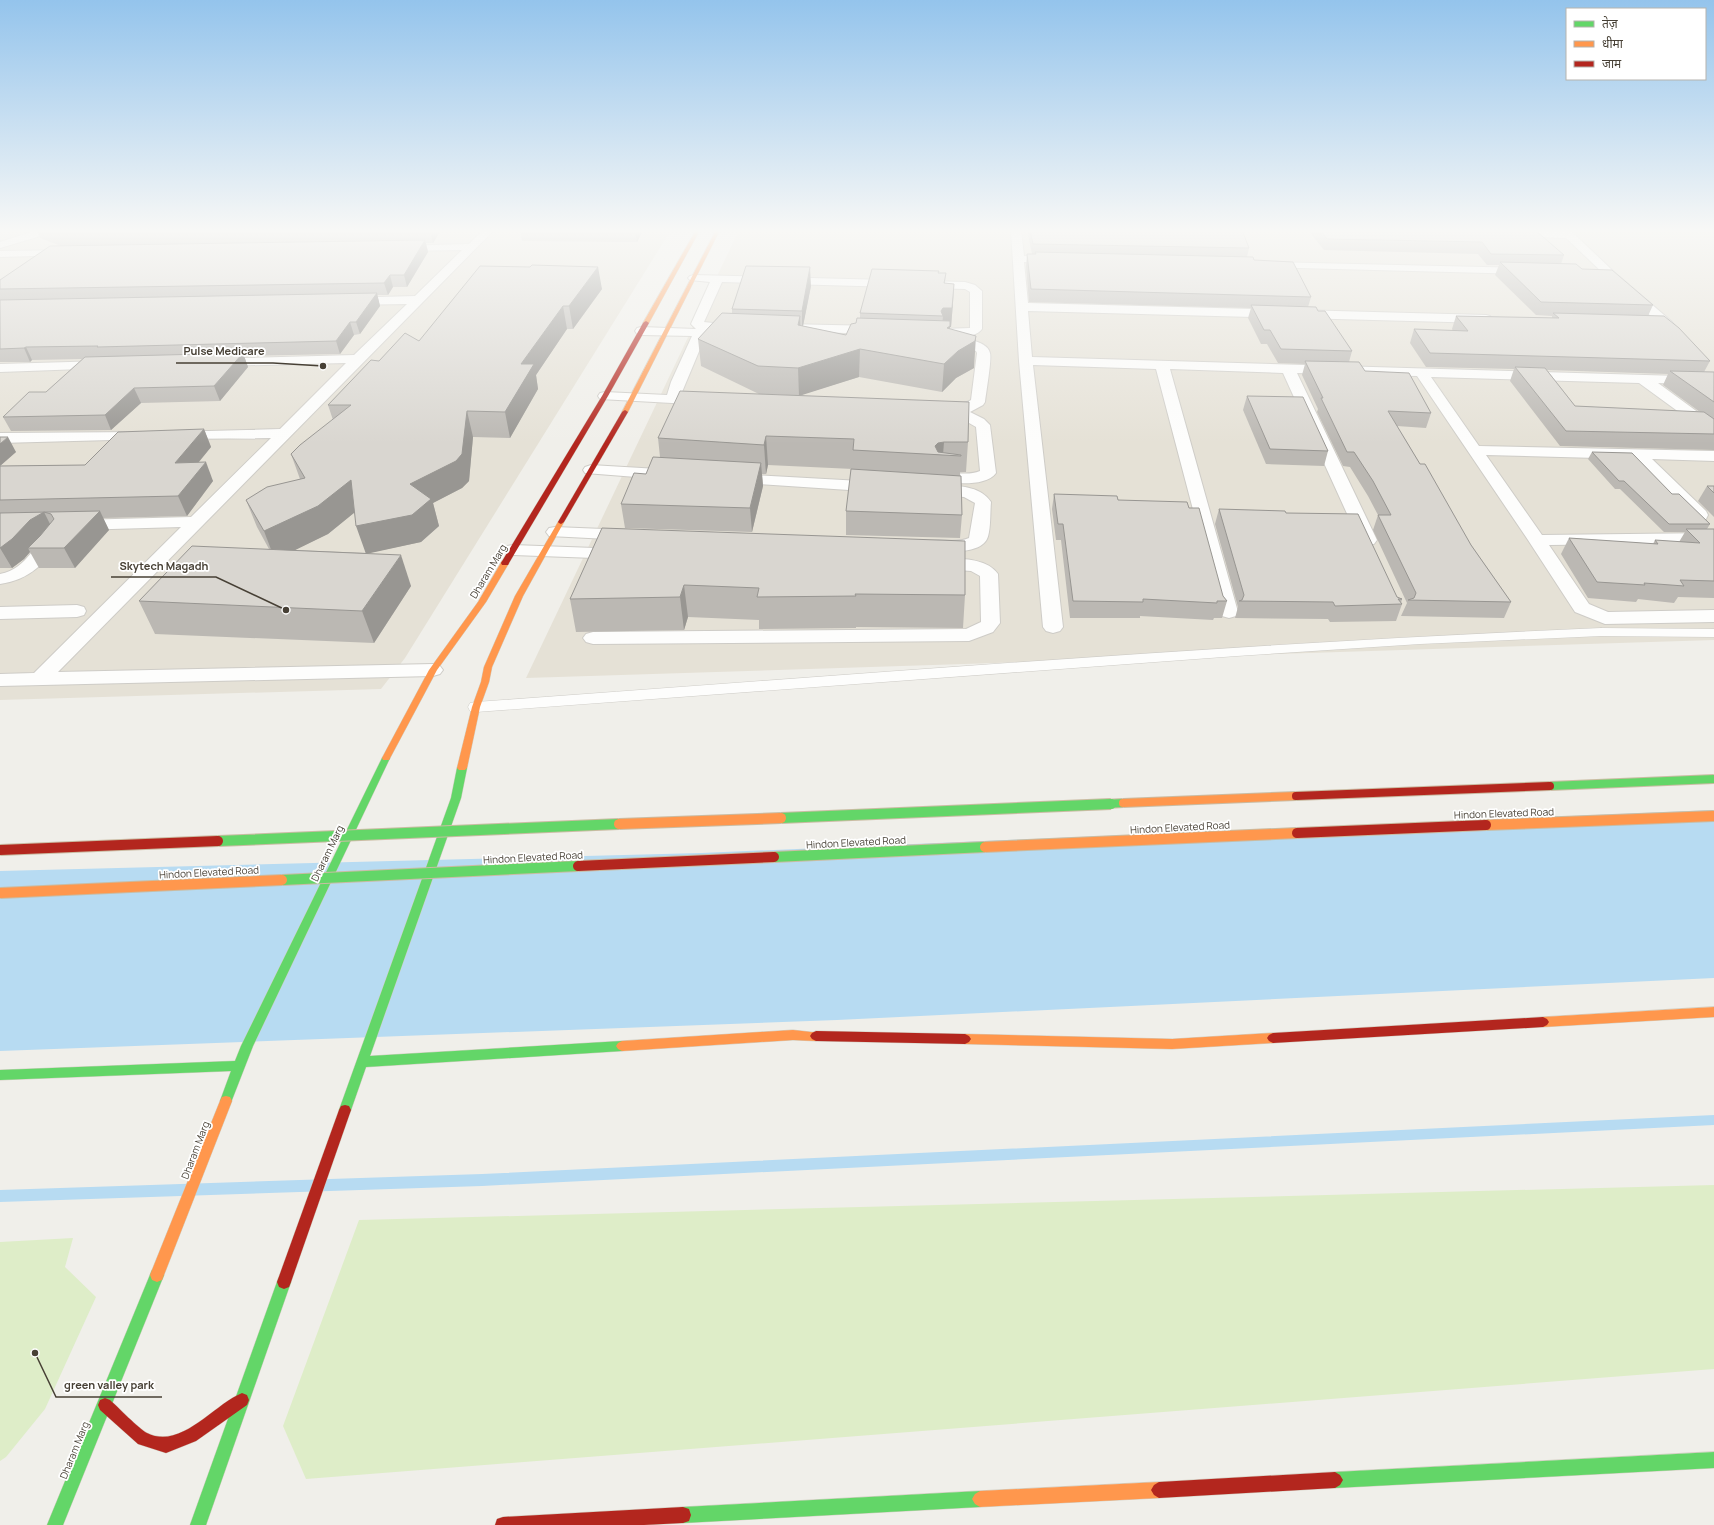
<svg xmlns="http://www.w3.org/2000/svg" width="1714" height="1525" viewBox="0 0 1714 1525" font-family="Manrope,'Noto Sans Devanagari',sans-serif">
  <rect width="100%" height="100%" fill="#f0efea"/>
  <g fill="#e5e1d6">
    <polygon points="0,230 671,230 405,658 381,689 0,700"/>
    <polygon points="739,230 1714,230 1714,640 526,678"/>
  </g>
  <g fill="#deedc8">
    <polygon points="1564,230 1714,230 1714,237 1569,235"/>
    <polygon points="1714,1185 1714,1369 306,1479 283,1426 359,1220"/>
    <polygon points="73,1238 65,1267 96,1297 45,1409 6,1457 0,1461 0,1242"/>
  </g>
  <polygon fill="#b7dbf2" points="1714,810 1714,978 837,1020 0,1051 0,871 701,853"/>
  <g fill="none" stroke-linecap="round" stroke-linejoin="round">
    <polygon fill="#b7dbf2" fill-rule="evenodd" points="1714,1115 1714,1125 482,1186 0,1202 0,1190 482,1174"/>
    <defs>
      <path id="lane" d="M 1601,628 L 1714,629 L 1714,637 L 1601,636 L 1420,644 L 1237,656 L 476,712 L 470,711 L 468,707 L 470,703 L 476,702 C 851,675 1225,644 1601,628 Z"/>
      <g id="street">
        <polygon points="38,230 55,230 54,232 0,248 0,242"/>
        <polygon points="483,230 494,230 58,672 433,664 440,666 443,670 440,674 433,676 0,686 0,674 34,673 181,527 77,530 71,529 69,525 71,521 77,520 191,517 271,438 175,439 170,438 168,435 170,432 280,429 346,363 217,366 212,365 210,362 212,359 354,355 407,304 348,305 344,304 342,301 344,298 415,296 462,250 398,251 394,250 393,248 394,246 469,244"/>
        <polygon points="1011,230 1021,230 1024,256 1056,257 1062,260 1056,263 1024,262 1028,303 1486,315 1490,316 1492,319 1490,322 1486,323 1028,311 1032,357 1714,377 1714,385 1658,383 1714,424 1714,435 1709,434 1639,383 1431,377 1479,446 1714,451 1714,461 1652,459 1706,511 1708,515 1706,519 1700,520 1694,519 1634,459 1486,455 1542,535 1714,533 1714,543 1549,545 1589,604 1608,612 1714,610 1714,622 1605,624 1575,612 1528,540 1417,376 1297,373 1377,540 1374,544 1368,545 1362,544 1359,540 1283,373 1170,369 1238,612 1236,616 1229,618 1222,616 1220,612 1156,369 1033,365 1063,627 1060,631 1053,633 1046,631 1043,627 1019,361"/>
        <polygon points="1509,230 1560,231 1559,230 1570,230 1613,271 1671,321 1684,337 1683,340 1673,340 1663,327 1605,275 1566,238 1511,236 1506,233"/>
        <polygon points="69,250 73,251 75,253 73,255 0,257 0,251"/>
        <polygon points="1266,262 1527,268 1531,269 1533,271 1531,273 1527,274 1262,267 1260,265 1262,263"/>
        <path d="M 694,275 L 965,282 L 975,285 L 982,291 L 982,329 C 975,339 954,337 943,335 L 941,332 L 943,329 L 970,328 L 970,292 L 965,289 L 722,282 L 704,322 L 722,324 L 724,327 L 722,330 L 739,331 L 740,334 L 739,337 L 734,338 L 705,337 L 682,392 L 713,395 L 715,398 L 713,401 L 696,402 L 690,404 L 600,399 L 598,396 L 600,393 L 605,392 L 667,395 L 671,382 L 692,336 L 641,335 L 637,334 L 635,331 L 637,328 L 641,327 L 696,329 L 691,324 L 710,282 L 690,280 L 688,278 L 690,276 Z"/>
        <polygon points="785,324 878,326 882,327 884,330 882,333 878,334 781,331 779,328 781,325"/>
        <path d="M 946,338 C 957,338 987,339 990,353 C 992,359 986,393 985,402 L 983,405 L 970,412 L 984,419 L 990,425 L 996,473 C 986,487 952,484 937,480 L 935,477 L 937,474 C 951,470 966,477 980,471 L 976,427 L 962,419 L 945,416 L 943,412 L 935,411 L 933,408 L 935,405 C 947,402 961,407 971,400 L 977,353 L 976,351 L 964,347 L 941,345 L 940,342 L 941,339 Z"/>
        <polygon points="105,361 110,362 112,365 110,368 0,372 0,364"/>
        <polygon points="143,432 148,433 150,436 148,439 0,443 0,433"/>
        <polygon points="591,465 675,470 681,472 683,475 681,478 675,480 585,473 583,470 585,467"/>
        <polygon points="734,474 879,482 885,484 887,487 885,490 879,492 728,482 726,479 728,476"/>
        <path d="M 931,486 C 951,486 978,483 991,502 C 990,512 991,531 987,539 C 979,555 943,552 929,549 L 926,545 L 929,541 C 942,538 957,544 969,538 L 975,503 L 964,497 L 925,494 L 923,491 L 925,488 Z"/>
        <polygon points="555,527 628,530 634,531 637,535 634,539 628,540 549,536 546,532 549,528"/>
        <path d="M 54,533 L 60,534 L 63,538 C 46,562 30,580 0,584 L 0,574 C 29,569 35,538 54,533 Z"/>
        <polygon points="513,545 622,549 628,550 631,554 628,558 622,559 513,555 507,554 504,550 507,546"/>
        <path d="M 936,559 C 955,559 985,556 998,574 L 1000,623 L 993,632 L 969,641 L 593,644 L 586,642 L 583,638 L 586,634 L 593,632 L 966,629 L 981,622 L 980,576 L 971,571 L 930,568 L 927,564 L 930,560 Z"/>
        <polygon points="77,605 84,607 86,611 84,615 77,617 0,619 0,607"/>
      </g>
      <g id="fast">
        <polygon points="386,755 390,758 253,1046 230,1105 226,1106 222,1105 220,1101 231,1071 0,1080 0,1070 235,1061 241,1046 382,758"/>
        <polygon points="462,765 467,768 461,798 370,1056 622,1041 626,1043 628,1046 626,1049 622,1051 366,1067 351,1110 349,1114 345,1115 341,1114 339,1110 451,798 457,768"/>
        <polygon points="157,1268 162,1270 164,1275 63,1525 47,1525 152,1270"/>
        <polygon points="284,1275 289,1277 291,1282 206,1525 190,1525 277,1282 279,1277"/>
        <polygon points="1714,1452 1714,1468 1335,1488 1330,1485 1327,1480 1330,1475 1335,1472"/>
        <polygon points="980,1491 985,1494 988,1499 985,1504 980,1507 683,1523 677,1521 675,1515 677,1509 683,1507"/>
      </g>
      <g id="slow">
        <polygon points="696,230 700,230 649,323 644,324 643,323"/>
        <polygon points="716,230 720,230 628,412 623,413 622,412"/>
        <polygon points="561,520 564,522 523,596 492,667 489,682 480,707 467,768 465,770 459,770 457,768 472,707 481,682 484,667 515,596 558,522"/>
        <polygon points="502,561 508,561 509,563 486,602 437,670 389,760 383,760 382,758 429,670 478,602"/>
        <polygon points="1714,1007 1714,1017 1543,1027 1539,1025 1537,1022 1539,1019 1543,1017"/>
        <polygon points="793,1030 820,1033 822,1036 820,1039 816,1041 793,1040 622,1051 618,1049 616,1046 618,1043 622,1041"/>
        <polygon points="1273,1033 1277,1035 1279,1038 1277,1041 1273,1043 1172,1049 965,1044 961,1042 959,1039 961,1036 965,1034 1172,1039"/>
        <polygon points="226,1096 230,1097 232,1101 162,1280 157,1282 152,1280 150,1275 220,1101 222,1097"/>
        <polygon points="1159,1482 1164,1485 1167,1490 1164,1495 1159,1498 980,1507 975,1504 972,1499 975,1494 980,1491"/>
      </g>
      <g id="jam">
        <polygon points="646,321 649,323 608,396 509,563 508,565 502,565 501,563 602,396 643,323"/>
        <polygon points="625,410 628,412 564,522 561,524 559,523 558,522 622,412"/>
        <polygon points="1543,1017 1547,1019 1549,1022 1547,1025 1543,1027 1273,1043 1269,1041 1267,1038 1269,1035 1273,1033"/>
        <polygon points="816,1031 965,1034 969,1036 971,1039 969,1042 965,1044 816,1041 812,1039 810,1036 812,1033"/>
        <polygon points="345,1105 349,1106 351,1110 291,1282 289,1287 284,1289 279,1287 277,1282 339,1110 341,1106"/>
        <path d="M 242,1393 L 247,1395 L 249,1400 L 247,1405 L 196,1441 L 166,1453 L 138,1444 L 100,1410 L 98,1405 L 100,1400 L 105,1398 L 110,1400 C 119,1408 138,1428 147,1433 C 181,1450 213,1405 242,1393 Z"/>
        <polygon points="1335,1472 1340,1475 1343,1480 1340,1485 1335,1488 1159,1498 1154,1495 1151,1490 1154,1485 1159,1482"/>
        <polygon points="683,1507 689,1509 691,1515 689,1521 683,1523 644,1525 495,1525 497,1519 503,1517"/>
      </g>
    </defs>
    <use href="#lane" stroke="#ceccc7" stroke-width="1"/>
    <use href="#street" stroke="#ceccc7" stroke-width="2"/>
    <use href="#fast" stroke="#d2cec1" stroke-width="1"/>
    <use href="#slow" stroke="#d2cec1" stroke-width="1"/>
    <use href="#jam" stroke="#d2cec1" stroke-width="1"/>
    <use href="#lane" fill="#fdfdfc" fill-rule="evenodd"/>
    <use href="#street" fill="#fdfdfc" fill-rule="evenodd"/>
    <use href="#fast" fill="#63d668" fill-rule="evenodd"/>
    <use href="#slow" fill="#ff974d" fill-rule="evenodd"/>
    <use href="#jam" fill="#b3261e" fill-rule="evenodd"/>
    <defs>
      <g id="fast-bridge-far1">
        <polyline points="1550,786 1714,779"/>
        <polyline points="1088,805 1123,803"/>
      </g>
      <g id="fast-bridge">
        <polyline points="781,818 1111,804"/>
        <polyline points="218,841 619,824"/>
        <polyline points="774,857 985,847"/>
        <polyline points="282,880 578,866"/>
      </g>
      <polyline id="slow-bridge-far1" points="1123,803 1296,796"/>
      <g id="slow-bridge">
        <polyline points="619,824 781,818"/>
        <polyline points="1486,825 1714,816"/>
        <polyline points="985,847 1297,833"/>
        <polyline points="0,893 282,880"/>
      </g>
      <polyline id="jam-bridge-far1" points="1296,796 1550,786"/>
      <g id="jam-bridge">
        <polyline points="1297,833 1486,825"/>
        <polyline points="0,850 218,841"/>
        <polyline points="578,866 774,857"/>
      </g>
    </defs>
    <use href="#fast-bridge-far1" stroke="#cabca3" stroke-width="10" stroke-linecap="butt"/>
    <use href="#fast-bridge" stroke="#cabca3" stroke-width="12" stroke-linecap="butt"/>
    <use href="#slow-bridge-far1" stroke="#cabca3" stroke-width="10" stroke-linecap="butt"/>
    <use href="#slow-bridge" stroke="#cabca3" stroke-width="12" stroke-linecap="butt"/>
    <use href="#jam-bridge-far1" stroke="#cabca3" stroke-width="10" stroke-linecap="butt"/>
    <use href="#jam-bridge" stroke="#cabca3" stroke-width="12" stroke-linecap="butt"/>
    <use href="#fast-bridge-far1" stroke="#63d668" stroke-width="8"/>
    <use href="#fast-bridge" stroke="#63d668" stroke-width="10"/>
    <use href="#slow-bridge-far1" stroke="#ff974d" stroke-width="8"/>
    <use href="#slow-bridge" stroke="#ff974d" stroke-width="10"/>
    <use href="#jam-bridge-far1" stroke="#b3261e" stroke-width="8"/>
    <use href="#jam-bridge" stroke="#b3261e" stroke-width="10"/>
  </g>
  <g fill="#bbb8b3" fill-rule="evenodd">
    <polygon points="37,230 441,230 433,243 426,243 428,252 407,287 393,287 388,295 377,295 380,306 360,334 354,335 340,354 244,356 248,367 220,401 141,403 111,430 11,431 3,417 46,392 82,359 32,360 30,362 0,362 0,280 61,246 40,238"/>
    <polygon points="520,230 643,230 637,242 522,241"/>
    <polygon points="1027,230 1242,230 1249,248 1247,257 1254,260 1311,297 1308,307 1318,311 1352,351 1349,362 1365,371 1431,413 1426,428 1397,426 1420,464 1471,545 1511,602 1504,618 1401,616 1407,603 1373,530 1378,515 1368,496 1350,467 1343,466 1317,412 1318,409 1302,375 1305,364 1278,363 1267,344 1261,344 1248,318 1251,308 1029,302 1026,266 1027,254 1032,254"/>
    <path d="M 1308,230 L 1535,230 L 1564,255 L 1561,264 L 1582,269 L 1653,305 L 1648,316 L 1710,361 L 1704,372 L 1714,372 L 1714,450 L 1560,446 L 1510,381 L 1514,369 L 1426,367 L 1410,343 L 1414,329 L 1453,331 L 1452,329 L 1456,316 L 1552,318 L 1552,316 L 1536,315 L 1495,275 L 1499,265 L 1487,265 L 1478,254 L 1324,250 ZM 1547,370 L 1668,374 L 1663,385 L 1700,412 L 1575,406 Z"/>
    <polygon points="938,273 946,273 945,283 953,303 951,327 950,327 950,329 974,363 974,368 956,378 942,392 859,377 800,395 968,442 966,472 960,472 962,515 960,538 846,535 846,511 853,469 768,465 766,474 762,474 763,486 752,532 625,528 621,504 646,474 660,457 658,438 759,394 701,366 698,339 732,313 732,309 811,286 803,326 846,335 860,318 860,313"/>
    <path d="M 602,289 L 573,329 L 567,329 L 536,375 L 538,389 L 510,438 L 473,437 L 469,481 L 462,488 L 433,503 L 439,526 L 421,542 L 368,553 L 411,586 L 374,643 L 155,634 L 139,601 L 269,549 L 257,527 L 246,500 L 300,479 L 291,454 L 333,420 L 328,405 L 379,361 L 419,341 ZM 355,512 L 366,553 L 294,550 L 328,534 Z"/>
    <polygon points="1247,396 1328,451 1324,466 1266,464 1243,410"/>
    <polygon points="204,429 211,447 199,462 213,481 187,516 103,518 109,530 75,568 39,568 30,552 24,559 12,568 0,568 0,437 16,452 0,466 85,465"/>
    <polygon points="1592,452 1672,494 1710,524 1707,529 1714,529 1714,598 1678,597 1674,603 1638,599 1636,602 1588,598 1561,554 1569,538 1653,544 1655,540 1679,542 1685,532 1664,532 1620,489 1615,489 1588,459"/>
    <polygon points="1707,486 1714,486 1714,517 1698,501"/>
    <polygon points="1054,494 1118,500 1223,596 1227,601 1222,618 1214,618 1213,620 1140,616 1140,618 1070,618 1061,540 1056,540 1052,509"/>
    <polygon points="1219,509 1286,513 1397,597 1402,599 1401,603 1402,604 1396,621 1330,622 1328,619 1235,618 1238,607 1215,524"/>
    <polygon points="602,528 965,595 963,628 856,627 856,628 759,629 759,620 688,617 684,630 576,632 570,599"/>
  </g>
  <g fill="#989692">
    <polygon points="25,230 32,230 26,232"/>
    <polygon points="430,230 441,230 433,243"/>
    <polygon points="635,230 643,230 637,242"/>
    <polygon points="425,240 428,252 407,287 404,275"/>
    <polygon points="598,267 602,289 573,329 569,306"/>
    <polygon points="810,267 811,286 802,331 802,311"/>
    <polygon points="390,275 393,287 388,295 384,283"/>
    <polygon points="954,284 953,303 951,327 950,327 948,352 942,328 943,316 941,311"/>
    <polygon points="377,293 380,306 360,334 356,322"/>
    <polygon points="563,306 567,329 536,375 538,389 510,438 505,412 521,364"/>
    <polygon points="800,316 801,342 798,325"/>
    <polygon points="350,322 354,335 340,354 336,341"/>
    <polygon points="976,336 974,368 956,378 942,392 944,364 958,351"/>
    <polygon points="26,347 32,360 30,362 24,348"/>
    <polygon points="860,349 859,377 799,396 798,368"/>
    <polygon points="243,353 248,367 220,401 214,386"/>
    <polygon points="134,388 141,403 111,430 105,415"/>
    <polygon points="467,411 473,437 469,481 462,488 433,503 439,526 421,542 366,554 356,526"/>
    <polygon points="204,429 211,447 183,481 175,463"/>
    <polygon points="766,436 768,465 766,474 764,445"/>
    <polygon points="8,437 16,452 0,466 0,444"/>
    <polygon points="944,442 943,455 935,455 935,446 938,443"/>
    <polygon points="206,462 213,481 187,516 178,496"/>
    <polygon points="761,463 763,486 752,532 750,508"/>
    <polygon points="351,480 360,508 328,534 275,560 264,531"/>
    <polygon points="100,511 109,530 75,568 64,548"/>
    <polygon points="44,512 54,532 28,548 30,552 24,559 12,568 0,548 30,520"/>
    <polygon points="401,555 411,586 374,643 362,611"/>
    <polygon points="684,585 688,617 684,630 680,597"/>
  </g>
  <g fill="#d9d6d0" stroke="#989692">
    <polygon points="53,230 254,230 61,233 65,230"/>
    <polygon points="1030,230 1242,230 1249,248 1033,244"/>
    <polygon points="1320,230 1535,230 1564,255 1491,254 1482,242 1327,239"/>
    <polygon points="425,240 404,275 390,275 384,283 0,289 0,280 50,246"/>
    <polygon points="1035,252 1253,257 1254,260 1293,262 1311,297 1031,289 1027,254 1036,254"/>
    <polygon points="1500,262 1576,264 1582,269 1612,270 1653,305 1541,302"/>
    <polygon points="532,265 598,267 569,306 563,306 521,364 534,364 505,412 467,411 462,454 456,461 410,484 431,499 412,515 356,526 351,480 318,506 264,531 246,500 267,487 305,478 291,454 300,445 351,405 328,405 371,360 379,361 405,333 419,341 480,266 530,267"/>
    <polygon points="746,266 810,267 802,311 732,309"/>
    <polygon points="872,269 939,271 938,273 946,273 944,283 954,284 952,308 943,308 941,311 943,316 860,313"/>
    <polygon points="377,293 356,322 350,322 336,341 97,347 98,346 26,347 24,348 0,349 0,300"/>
    <polygon points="1251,305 1316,307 1318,311 1325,311 1352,351 1281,349 1270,330 1264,330"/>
    <polygon points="722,313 800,316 798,325 846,335 851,324 856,323 857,318 950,321 950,326 947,328 976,336 975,341 958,351 944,364 860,349 798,368 758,366 698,339"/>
    <polygon points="1553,313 1664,316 1679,328 1710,361 1430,353 1414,329 1468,331 1456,316 1559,318"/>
    <polygon points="243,353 214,386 134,388 105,415 3,417 29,392 46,392 85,357"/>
    <polygon points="1305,361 1359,362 1365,371 1409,373 1431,413 1388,411 1420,464 1425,464 1471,545 1511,602 1408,600 1414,598 1416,593 1378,515 1391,515 1373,481 1354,452 1347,452 1321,398 1323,398"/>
    <polygon points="1515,367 1545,368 1575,406 1704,412 1714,419 1714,434 1566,431"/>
    <polygon points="1670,371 1714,372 1714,402"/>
    <polygon points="680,391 969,402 968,442 944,442 938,443 935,446 938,452 961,455 961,456 853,450 854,439 766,436 764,445 658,438"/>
    <polygon points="1247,396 1303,397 1328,451 1270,449"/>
    <polygon points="204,429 175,463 206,462 178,496 0,500 0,466 85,465 118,432"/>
    <polygon points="0,437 8,437 0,444"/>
    <polygon points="1592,452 1632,453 1672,494 1679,494 1710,524 1669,524 1624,481 1619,481"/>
    <polygon points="653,457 761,463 750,508 621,504 634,473 646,474"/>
    <polygon points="851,469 961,476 962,515 846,511"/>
    <polygon points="1707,486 1714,486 1714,493"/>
    <polygon points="1054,494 1117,496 1118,500 1187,502 1189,508 1199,508 1223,596 1227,601 1217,601 1217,603 1143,599 1143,602 1073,601 1063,524 1058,524"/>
    <polygon points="1219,509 1285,511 1286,513 1358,514 1397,597 1402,599 1398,599 1402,604 1335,606 1333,602 1239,601 1242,600 1244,595"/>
    <polygon points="100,511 64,548 28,548 40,536 54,519 51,514 44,512 30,520 12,539 0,548 0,513"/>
    <polygon points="602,528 965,541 965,595 855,594 856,596 757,597 759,588 684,585 680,597 570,599"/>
    <polygon points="1686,529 1714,529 1714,581 1680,580 1684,586 1644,583 1645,585 1597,582 1569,538 1658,544 1655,540 1700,543"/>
    <polygon points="192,546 401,555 362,611 139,601"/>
  </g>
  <linearGradient id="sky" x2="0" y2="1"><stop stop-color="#94c4ec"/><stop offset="0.52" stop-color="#f8f8f6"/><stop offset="1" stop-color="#f8f8f6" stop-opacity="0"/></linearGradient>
  <rect width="1714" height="444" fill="url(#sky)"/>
  <g text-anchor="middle" stroke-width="3.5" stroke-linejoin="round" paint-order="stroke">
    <g font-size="10" fill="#474035" stroke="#fff">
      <text transform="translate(488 571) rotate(-59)" y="4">Dharam Marg</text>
      <text transform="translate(1504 813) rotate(-2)" y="4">Hindon Elevated Road</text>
      <text transform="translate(1180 827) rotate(-3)" y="4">Hindon Elevated Road</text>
      <text transform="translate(856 842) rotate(-3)" y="4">Hindon Elevated Road</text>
      <text transform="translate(327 853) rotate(-64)" y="4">Dharam Marg</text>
      <text transform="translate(533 857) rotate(-3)" y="4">Hindon Elevated Road</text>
      <text transform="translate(209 872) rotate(-3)" y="4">Hindon Elevated Road</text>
      <text transform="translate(195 1150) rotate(-69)" y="4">Dharam Marg</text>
      <text transform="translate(74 1450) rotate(-68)" y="4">Dharam Marg</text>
    </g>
  </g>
  <path fill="none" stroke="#474035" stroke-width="1.5" d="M323 366L273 363H176M286 610L216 577H111M35 1353L56 1397H162"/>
  <g fill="#474035" stroke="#fff" stroke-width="1.5">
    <circle cx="323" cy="366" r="4"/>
    <circle cx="286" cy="610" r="4"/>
    <circle cx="35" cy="1353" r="4"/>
  </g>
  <g font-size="11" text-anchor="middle" font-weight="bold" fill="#474035" stroke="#fff" stroke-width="3.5" stroke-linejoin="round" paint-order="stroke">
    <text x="224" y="355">Pulse Medicare</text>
    <text x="164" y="570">Skytech Magadh</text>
    <text x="109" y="1389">green valley park</text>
  </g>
  <rect x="1566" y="8" width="140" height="72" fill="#ffffff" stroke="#b5b3ae"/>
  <rect x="1574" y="21" width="20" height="6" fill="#63d668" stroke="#b5b3ae"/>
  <text x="1602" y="28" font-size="12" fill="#474035">तेज़</text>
  <rect x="1574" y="41" width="20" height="6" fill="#ff974d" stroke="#b5b3ae"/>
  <text x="1602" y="48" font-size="12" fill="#474035">धीमा</text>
  <rect x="1574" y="61" width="20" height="6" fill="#b3261e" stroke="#b5b3ae"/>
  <text x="1602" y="68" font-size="12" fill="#474035">जाम</text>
</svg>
